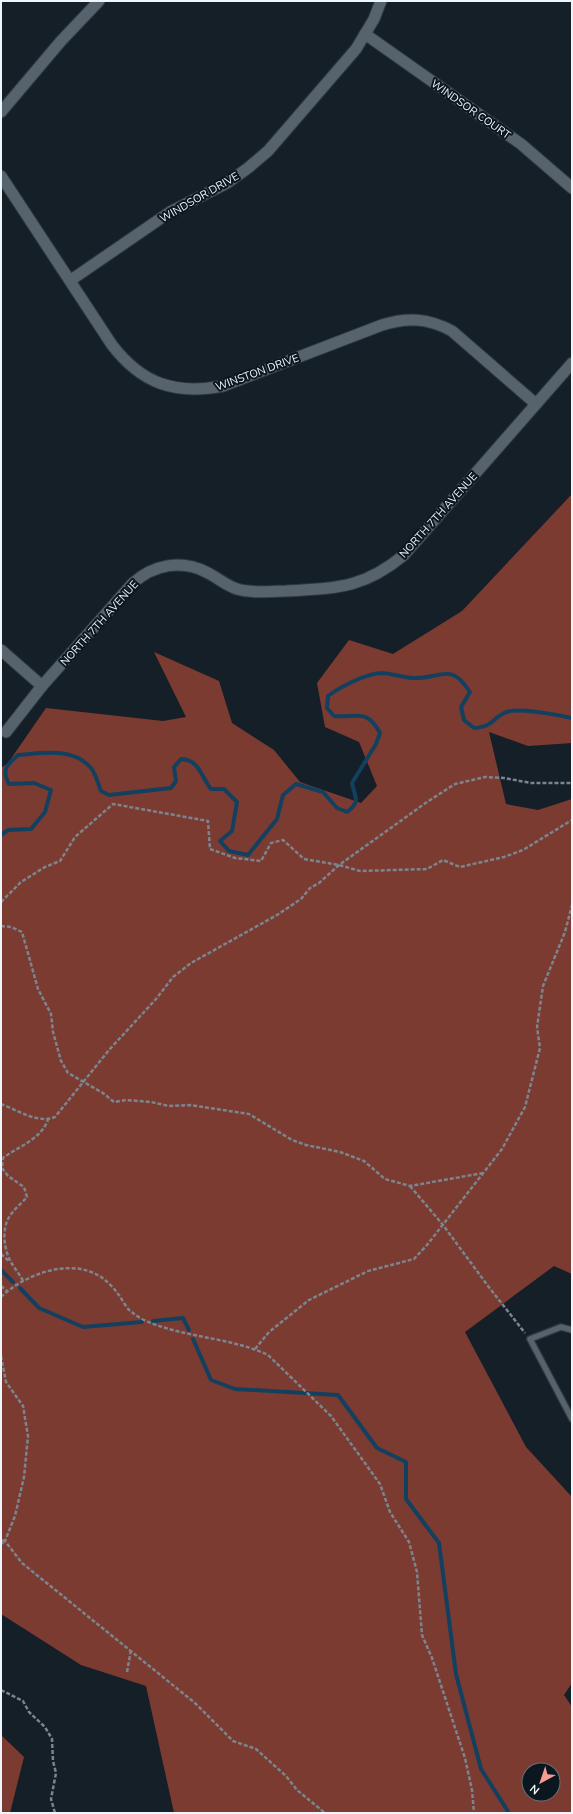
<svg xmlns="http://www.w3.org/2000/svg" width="573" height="1814" viewBox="0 0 573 1814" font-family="'Nunito Sans',sans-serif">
  <rect width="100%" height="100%" fill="#151f28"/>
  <g fill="#7b3b31" fill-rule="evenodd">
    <path d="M 572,494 L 572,743 L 528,746 L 489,732 L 506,804 L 538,810 L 572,799 L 572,1274 L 554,1266 L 465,1332 L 526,1447 L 572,1497 L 572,1683 L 564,1695 L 572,1707 L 572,1813 L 174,1813 L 146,1686 L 81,1665 L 1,1614 L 1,768 L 8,763 L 46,708 L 163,721 L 186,717 L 154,652 L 219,681 L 232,723 L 274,750 L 300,782 L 361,803 L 377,786 L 359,742 L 325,727 L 317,683 L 349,640 L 393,654 L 462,611 ZM 529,1770 L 553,1770 L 553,1794 L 529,1794 Z"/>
    <polygon points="1,1735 24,1757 10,1813 1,1813"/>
  </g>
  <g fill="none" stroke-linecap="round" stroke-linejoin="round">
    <g stroke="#144060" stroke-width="4">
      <path d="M 1,835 L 8,830 L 31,829 L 45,812 L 51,790 L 34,783 L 9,784 C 1,769 7,765 18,755 C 43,753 73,747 91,768 C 96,774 98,784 101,791 L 109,795 L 171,788 L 176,781 L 174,767 L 181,759 C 200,760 201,777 211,789 L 224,789 L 237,802 L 232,831 L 220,841 L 229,851 L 248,855 L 277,819 L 283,795 L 296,784 L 323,792 L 337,808 L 347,812 C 361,801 355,798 352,783 L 376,744 L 380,733 C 367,708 357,718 334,716 L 327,708 L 328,696 C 340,687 365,674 381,673 C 392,673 403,678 414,678 C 441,679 450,661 470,692 L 461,707 L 464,720 L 474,728 C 494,726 489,721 504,713 C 517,706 557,715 572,718"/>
      <polyline points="1,1270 13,1282"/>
      <polyline points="20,1288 39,1308 83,1327 142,1322"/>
      <polyline points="153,1321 183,1318 189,1330"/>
      <polyline points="193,1339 211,1380 235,1389 338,1395 377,1448 406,1462 406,1499 439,1543 456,1674 481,1769 509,1813"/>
    </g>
    <defs>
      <polyline id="service" points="572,1330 561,1327 530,1339 572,1419"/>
      <g id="minor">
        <polyline points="365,34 521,144 572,188"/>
        <polyline points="1,112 61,41 99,1"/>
        <path d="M 1,176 L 112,345 C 142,384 175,395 223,386 L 382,325 C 407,317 428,318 452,331 L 536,404"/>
        <polyline points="71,280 170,212 227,183 248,168 268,151 356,49 374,19 381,1"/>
        <polyline points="1,650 42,686"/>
        <path d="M 6,732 L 42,686 L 133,583 C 153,565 181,559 206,572 C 217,577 225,585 237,589 C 253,594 270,591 286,591 C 336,588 363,589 404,555 L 572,363"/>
      </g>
    </defs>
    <use href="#service" stroke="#31383f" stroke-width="8"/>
    <use href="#minor" stroke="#31383f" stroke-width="13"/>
    <g stroke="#7c858d" stroke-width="2.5" stroke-dasharray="4 2" stroke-linecap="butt">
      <polyline points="1,902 21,882 45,867 60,861 75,837 113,804 208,821 210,849 235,858 261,861 271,843 283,840 304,859 339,865 360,871 427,869 443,860 460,867 504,857 523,850 572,820"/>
      <polyline points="1,926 11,927 22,932 38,989 51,1014 53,1032 61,1061 68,1073 103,1093 114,1102 126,1100 151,1102 169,1106 190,1105 249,1114 292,1140 306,1145 340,1152 364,1161 385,1179 410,1186 483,1173"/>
      <path d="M 1,1104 C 17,1110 38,1124 55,1117 L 109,1050 L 156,999 L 173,977 L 191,963 L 277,915 L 301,899 L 310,888 L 319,883 L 339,865 L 427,802 L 455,784 L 485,777 L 504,778 L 531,783 L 572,783"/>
      <polyline points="410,1186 443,1225 488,1286 525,1333"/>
      <polyline points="1,1254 10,1262"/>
      <path d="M 23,1281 C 19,1273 14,1268 11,1262 C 4,1250 2,1231 8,1219 C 12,1211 21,1204 27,1197 L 24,1187 L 8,1176 L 2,1168 L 3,1158 C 19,1146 40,1140 48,1120"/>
      <polyline points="1,1286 7,1291"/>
      <path d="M 1,1297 C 25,1274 71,1257 101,1277 C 107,1281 114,1288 118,1294 C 123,1300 126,1309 133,1313 C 138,1317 145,1321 151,1323 C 189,1338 232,1338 268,1355 L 331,1416 L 380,1484 L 390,1512 L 409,1542 L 417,1572 L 422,1635 L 432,1658 L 465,1758 L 472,1790 L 474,1813"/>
      <polyline points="255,1349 269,1332 309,1300 368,1271 414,1259 427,1245 502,1149 525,1107 540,1048 537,1027 543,986 565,932 572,905"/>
      <polyline points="1,1356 6,1382 23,1406 28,1436 24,1477 15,1516 5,1541 22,1563 195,1703 233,1741 256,1749 286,1776 297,1790 325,1813"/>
      <polyline points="1,1540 5,1541 1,1544"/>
      <polyline points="127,1672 131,1650"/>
      <polyline points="1,1690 23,1701 29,1712 45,1727 52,1739 53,1761 56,1773 51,1799 55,1813"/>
    </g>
    <use href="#service" stroke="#56626c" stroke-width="5.5"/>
    <use href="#minor" stroke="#56626c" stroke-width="11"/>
  </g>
  <g text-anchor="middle" stroke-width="4" stroke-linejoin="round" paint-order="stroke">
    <g font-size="11" fill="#eef5fb" stroke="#0c161e">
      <text transform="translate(471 109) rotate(35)" y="4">WINDSOR COURT</text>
      <text transform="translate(199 197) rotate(-30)" y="4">WINDSOR DRIVE</text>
      <text transform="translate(257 372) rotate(-20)" y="4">WINSTON DRIVE</text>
      <text transform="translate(438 515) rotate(-48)" y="4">NORTH 7TH AVENUE</text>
      <text transform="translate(99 623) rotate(-48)" y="4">NORTH 7TH AVENUE</text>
    </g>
  </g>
  <rect width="573" height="1814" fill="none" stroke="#eef5fb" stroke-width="4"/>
  <g transform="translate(541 1782) rotate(220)"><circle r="19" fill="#0c161e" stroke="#666f76"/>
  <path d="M0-3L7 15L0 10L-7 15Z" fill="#f59d8e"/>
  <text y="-6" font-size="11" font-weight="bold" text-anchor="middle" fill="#eef5fb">N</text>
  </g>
</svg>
